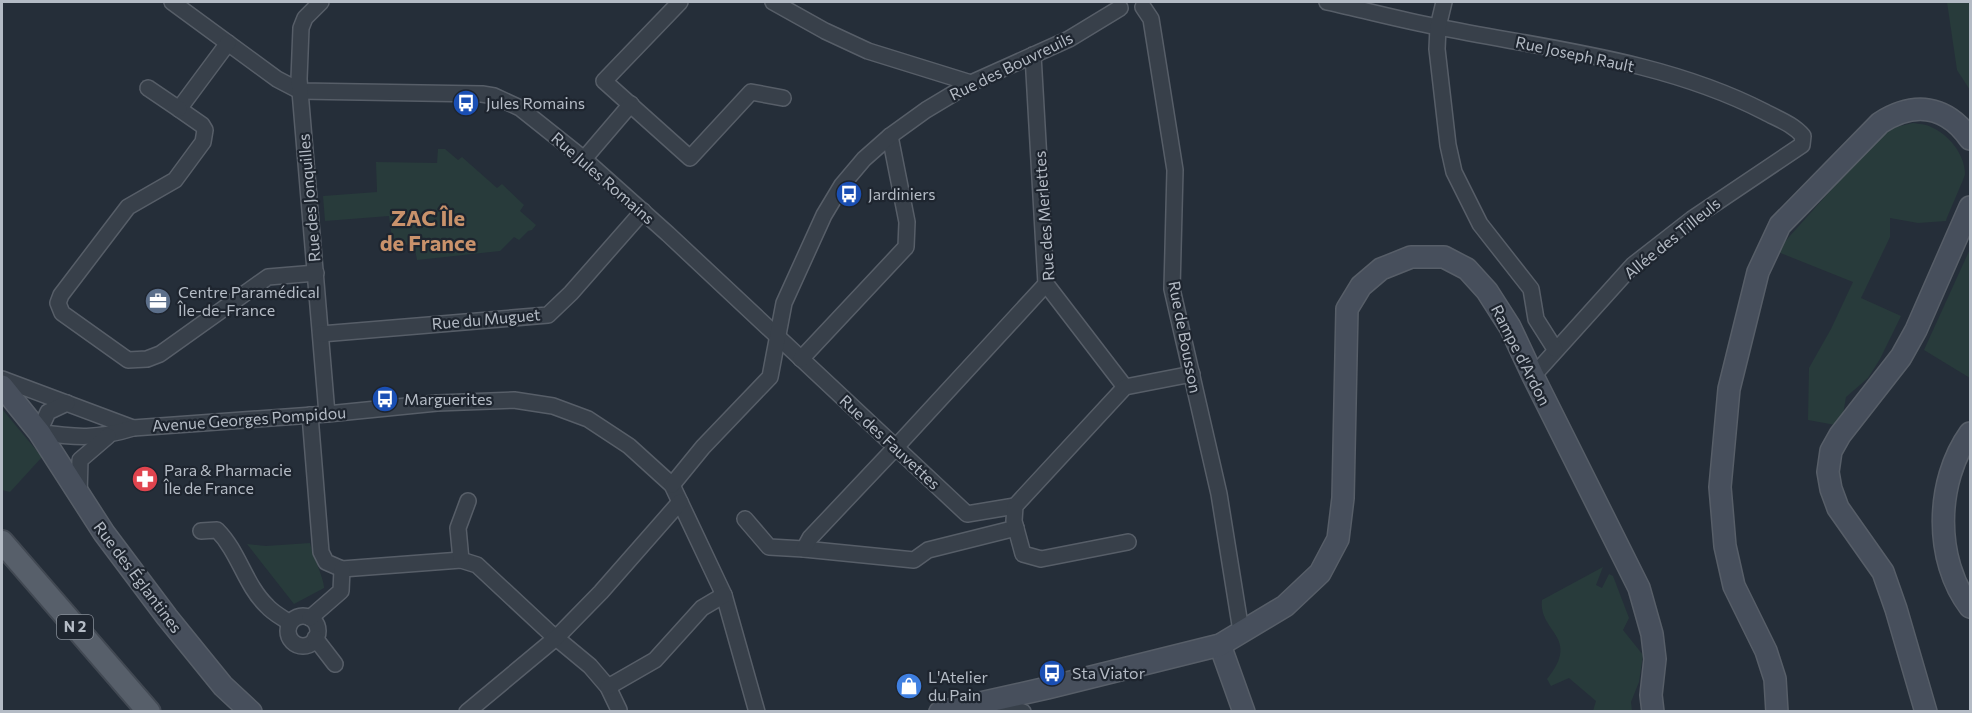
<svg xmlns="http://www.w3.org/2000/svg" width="1972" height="713" viewBox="0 0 1972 713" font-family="Commissioner,sans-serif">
  <rect width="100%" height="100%" fill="#252e39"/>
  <g fill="#283b3b">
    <polygon points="1947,2 1970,2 1970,90 1957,70"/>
    <path d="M 1913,123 C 1919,124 1926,124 1931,127 C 1948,134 1965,154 1965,174 C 1965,177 1948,214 1946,221 L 1918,223 L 1890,218 L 1890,237 L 1861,298 L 1901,316 L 1880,359 L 1868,378 L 1846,397 L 1841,426 L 1808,420 L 1809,368 L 1831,329 L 1853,282 L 1778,252 L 1780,247 L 1875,141 L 1892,128 Z"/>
    <polygon points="438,149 445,149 458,160 462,157 497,188 502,184 524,205 520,211 536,225 532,230 528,231 519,240 514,237 500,251 417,260 414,244 393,246 389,216 325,221 323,196 377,192 376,162 437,163"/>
    <polygon points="1970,249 1970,378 1924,350"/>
    <polygon points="2,409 42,457 10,492 2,490"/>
    <path d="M 310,543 C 312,553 325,581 324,588 L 294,604 L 247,544 L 266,546 Z"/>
    <path d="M 1603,567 L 1596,585 L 1602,588 L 1609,574 L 1613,576 L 1629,618 L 1623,630 L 1643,655 L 1639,682 L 1631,702 L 1632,711 L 1593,711 L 1596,701 L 1569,678 L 1551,686 L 1547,679 C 1582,637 1538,632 1542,600 Z"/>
  </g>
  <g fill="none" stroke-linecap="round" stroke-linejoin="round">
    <defs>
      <g id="street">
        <polyline points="172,2 277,79 300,91 482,94 494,96 520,108 584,159 668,234 967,514 1015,506"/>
        <polyline points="321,2 305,18 301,28 299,79 327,414"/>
        <polyline points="680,2 604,81 690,158 751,92 783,98"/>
        <polyline points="773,2 825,31 868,51 971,83"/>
        <path d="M 1327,2 C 1364,10 1401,20 1438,27 C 1548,49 1664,60 1765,112 C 1778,119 1793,124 1803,136 L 1802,145 L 1692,219 L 1633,265 L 1533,376"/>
        <polyline points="1444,2 1438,27 1437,49 1448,145 1454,172 1480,224 1531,289 1536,319 1555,349"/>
        <polyline points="1143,7 1151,19 1175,170 1172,289 1219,494 1241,631"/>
        <polyline points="228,43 179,109 202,125 205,130 203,142 175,180 128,207 61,295 58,303 62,313 128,360 147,359 160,354 268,277 316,273"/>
        <polyline points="1033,55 1046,284 1125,387"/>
        <polyline points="148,88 179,109"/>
        <polyline points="584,159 631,104"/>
        <polyline points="321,334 548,315 571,293 643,211"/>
        <polyline points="801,359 906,247 907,222 890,136"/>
        <polyline points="2,379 133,428"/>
        <path d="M 67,403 L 48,412 L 39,432 C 76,438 98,439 133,428 L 327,414 L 437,403 L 514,400 L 553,406 L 588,419 L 629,446 L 672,485 L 724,595 L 757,712"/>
        <polyline points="310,415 321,552 326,562 342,569 461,560 477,565 549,632 590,666 608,687 619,710"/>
        <polyline points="672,485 703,447 770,377 784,303 824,215 842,185 864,159 890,136 926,110 971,83 1069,39 1120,8"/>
        <polyline points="79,495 80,460 108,436"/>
        <polyline points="745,519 769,547 804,549 914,560 928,550 1016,528"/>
        <path d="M 201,531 L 217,530 C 239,552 245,585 267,606 C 273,613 283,618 290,623"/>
        <polyline points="1128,542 1041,559 1023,554 1014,521 1015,506 1125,387 1192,374"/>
        <polyline points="804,549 810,538 896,447 1046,284"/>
        <polyline points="461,560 458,528 468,501"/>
        <circle cx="303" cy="631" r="15"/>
        <polyline points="310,618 341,591 342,569"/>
        <polyline points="315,638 335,664"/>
        <polyline points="608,687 655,660 702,608 724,595"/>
        <polyline points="987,703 1023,712"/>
        <polyline points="467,712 557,637 601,592 680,502"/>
      </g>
      <g id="secondary">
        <polyline points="2,386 39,432 104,533 167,617 223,686 251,712"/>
        <path d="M 1970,433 C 1935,482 1934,560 1970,607"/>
        <polyline points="1220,645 1244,712"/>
        <polyline points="940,712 1047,688 1220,645 1285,606 1320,573 1338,539 1343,498 1347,309 1361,286 1381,269 1411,257 1444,257 1467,269 1487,291 1510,327 1533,376 1639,588 1652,634 1655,659 1651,695 1653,712"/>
        <path d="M 1777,712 L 1775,679 L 1766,651 L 1734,586 L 1725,546 L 1720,487 L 1729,389 L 1758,272 L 1780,225 L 1880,123 C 1914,101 1946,105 1970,139"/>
        <polyline points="1926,712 1896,609 1883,572 1838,508 1831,489 1828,472 1831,451 1840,435 1901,357 1916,330 1970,207"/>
      </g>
      <polyline id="primary" points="2,542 149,712"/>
    </defs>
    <use href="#street" stroke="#575e68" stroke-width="18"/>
    <use href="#secondary" stroke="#575e68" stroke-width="24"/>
    <use href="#primary" stroke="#424953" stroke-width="26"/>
    <use href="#street" stroke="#38404a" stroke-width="15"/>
    <use href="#secondary" stroke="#474f5c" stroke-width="21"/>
    <use href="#primary" stroke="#575f6a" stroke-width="22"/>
  </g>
  <defs>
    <symbol id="bus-disc" viewBox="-11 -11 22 22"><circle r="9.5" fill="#1a4fb4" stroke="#1e252f"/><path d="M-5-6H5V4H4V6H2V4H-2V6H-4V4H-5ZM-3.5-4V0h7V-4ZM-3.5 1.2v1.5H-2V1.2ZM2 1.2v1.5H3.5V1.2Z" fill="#fff"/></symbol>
    <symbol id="office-disc" viewBox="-11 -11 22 22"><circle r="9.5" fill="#5c6f8a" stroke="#1e252f"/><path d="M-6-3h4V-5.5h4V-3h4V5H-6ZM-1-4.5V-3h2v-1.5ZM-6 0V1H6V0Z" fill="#fff"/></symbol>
    <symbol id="pharmacy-disc" viewBox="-11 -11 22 22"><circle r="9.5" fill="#e0444e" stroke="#1e252f"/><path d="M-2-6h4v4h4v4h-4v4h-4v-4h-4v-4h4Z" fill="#fff"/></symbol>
    <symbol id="shop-disc" viewBox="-11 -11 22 22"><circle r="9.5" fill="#3f7fe0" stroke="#1e252f"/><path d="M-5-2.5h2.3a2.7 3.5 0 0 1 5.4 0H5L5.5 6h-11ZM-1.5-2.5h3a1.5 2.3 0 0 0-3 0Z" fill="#fff"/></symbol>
  </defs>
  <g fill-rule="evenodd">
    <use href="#bus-disc" x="451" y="88" width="30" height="30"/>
    <use href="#bus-disc" x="834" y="179" width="30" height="30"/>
    <use href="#office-disc" x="143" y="286" width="30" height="30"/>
    <use href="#bus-disc" x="370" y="384" width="30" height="30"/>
    <use href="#pharmacy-disc" x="130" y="464" width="30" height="30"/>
    <use href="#bus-disc" x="1037" y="658" width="30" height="30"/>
    <use href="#shop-disc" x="894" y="671" width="30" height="30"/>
  </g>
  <g text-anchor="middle" stroke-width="4.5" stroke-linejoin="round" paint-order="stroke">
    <rect fill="#1e252f" stroke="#878e98" stroke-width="1.5" x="57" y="615" width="36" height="24" rx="4.5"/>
    <g font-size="15" font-weight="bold" fill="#b4bbc5">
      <text x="75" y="632">N 2</text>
    </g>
    <g font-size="16" fill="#b4bbc5" stroke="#1e252f">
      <text transform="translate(1575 54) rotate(12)" y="6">Rue Joseph Rault</text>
      <text transform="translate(1011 66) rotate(-26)" y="6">Rue des Bouvreuils</text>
      <text transform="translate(603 178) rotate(41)" y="6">Rue Jules Romains</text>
      <text transform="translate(309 198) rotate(-95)" y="6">Rue des Jonquilles</text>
      <text transform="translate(1044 216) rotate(-94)" y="6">Rue des Merlettes</text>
      <text transform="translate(1672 238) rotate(-39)" y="6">Allée des Tilleuls</text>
      <text transform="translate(486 319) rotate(-5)" y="6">Rue du Muguet</text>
      <text transform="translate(1185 337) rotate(79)" y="6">Rue de Bousson</text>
      <text transform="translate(1521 355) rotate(63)" y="6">Rampe d'Ardon</text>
      <text transform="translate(249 419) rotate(-4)" y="6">Avenue Georges Pompidou</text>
      <text transform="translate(890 442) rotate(43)" y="6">Rue des Fauvettes</text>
      <text transform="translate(138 577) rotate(53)" y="6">Rue des Églantines</text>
    </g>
    <g font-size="16" fill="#b4bbc5" stroke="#1e252f" text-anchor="start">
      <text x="486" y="109">Jules Romains</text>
      <text x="868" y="200">Jardiniers</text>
      <text x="178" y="298">Centre Paramédical<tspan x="178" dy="18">Île-de-France</tspan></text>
      <text x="404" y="405">Marguerites</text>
      <text x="164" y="476">Para &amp; Pharmacie<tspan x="164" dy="18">Île de France</tspan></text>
      <text x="1072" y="679">Sta Viator</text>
      <text x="928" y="683">L'Atelier<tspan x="928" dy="18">du Pain</tspan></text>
    </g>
    <g font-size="22" font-weight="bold" fill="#c9926b" stroke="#1e252f">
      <text x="428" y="226">ZAC Île<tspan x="428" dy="25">de France</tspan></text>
    </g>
  </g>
  <rect width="1972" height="713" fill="none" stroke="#b4bbc5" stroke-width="6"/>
</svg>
